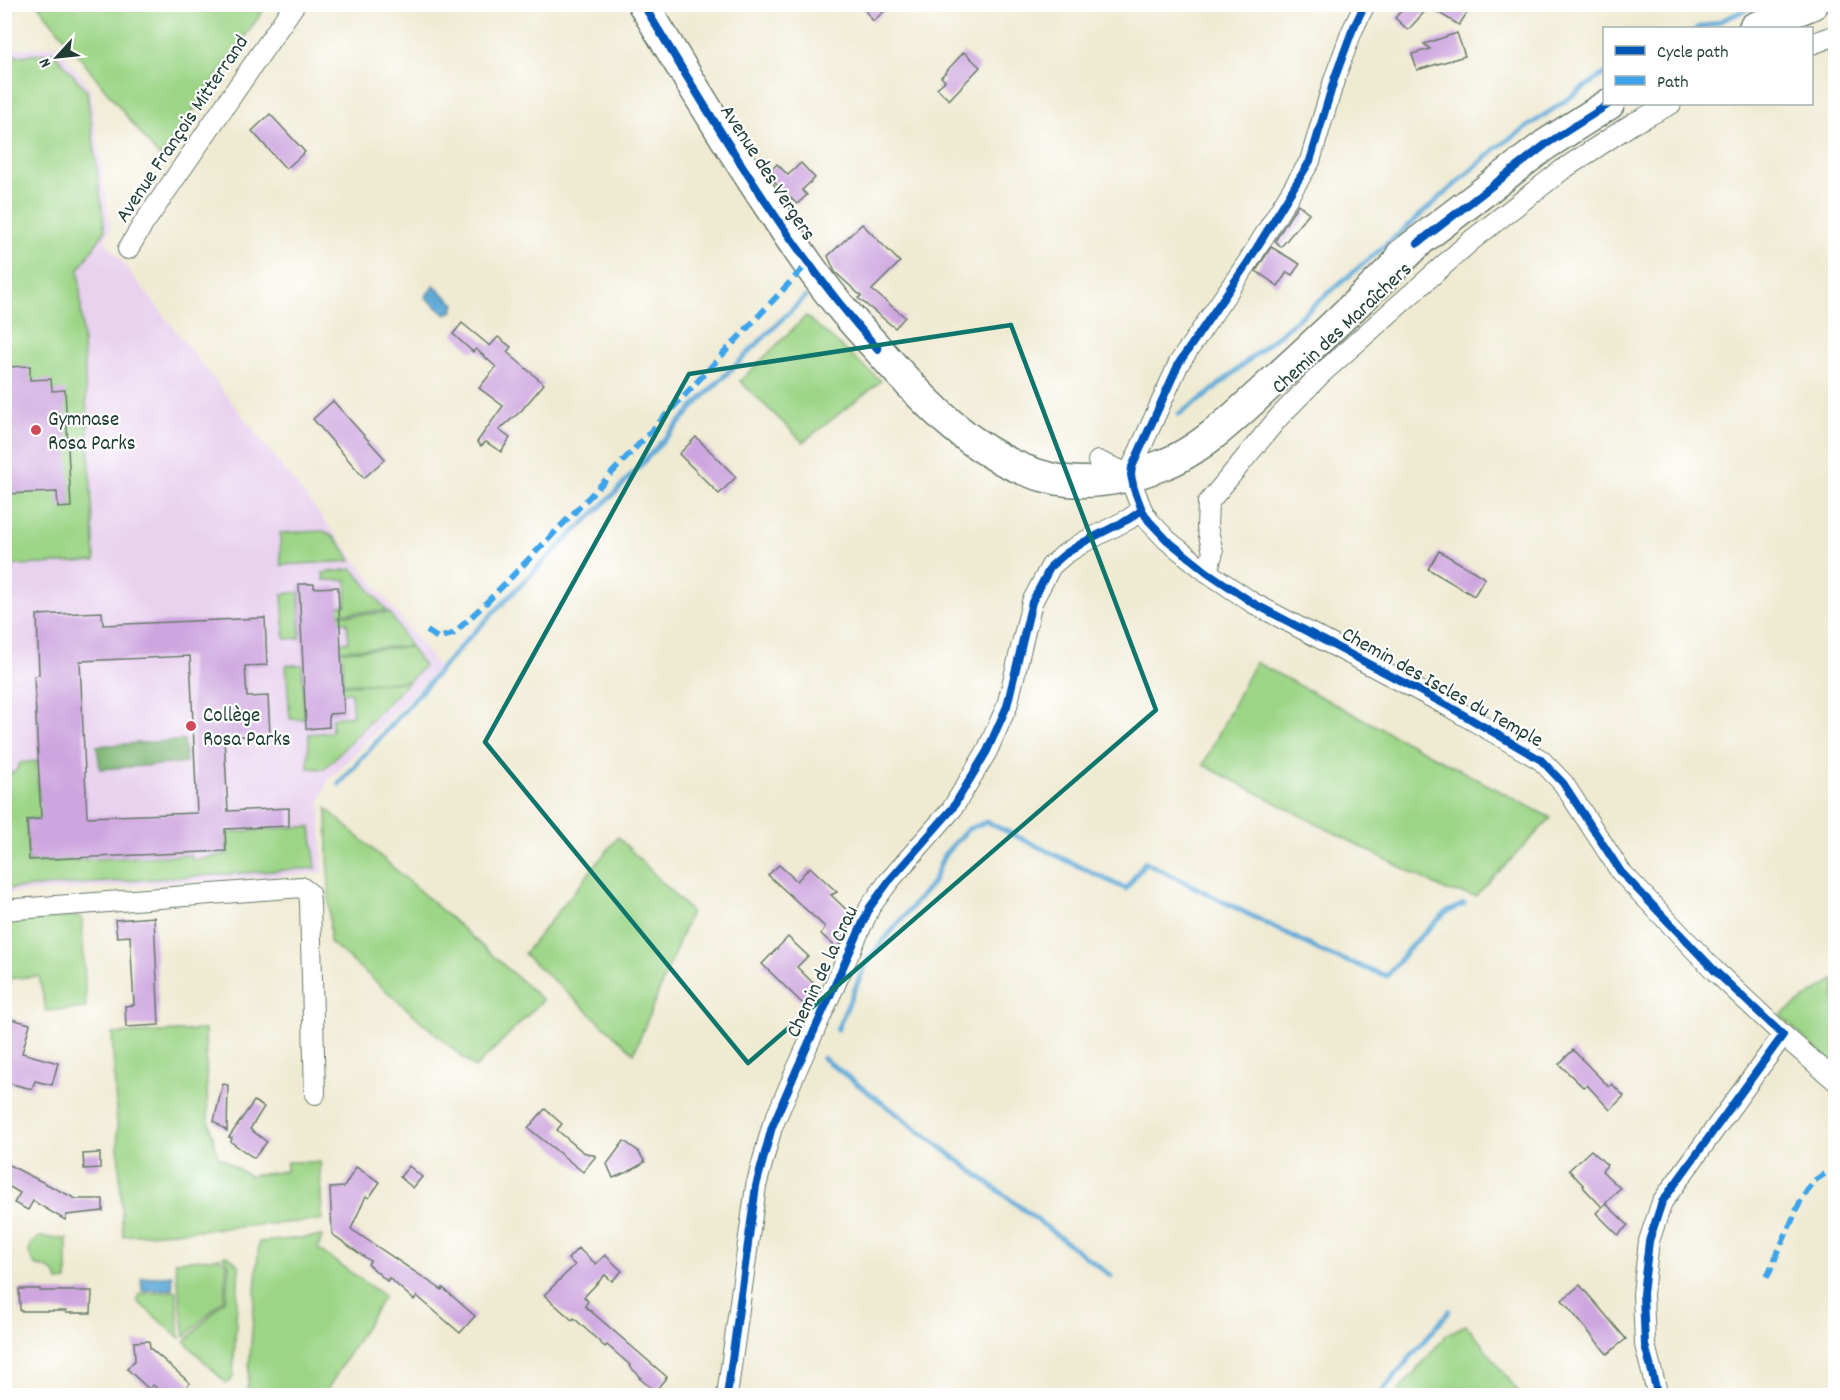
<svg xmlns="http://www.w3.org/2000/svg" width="1840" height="1400" viewBox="0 0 1840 1400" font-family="Dekko,sans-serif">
  <rect width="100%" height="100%" fill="#fff"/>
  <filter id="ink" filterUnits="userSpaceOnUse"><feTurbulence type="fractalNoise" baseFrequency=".0167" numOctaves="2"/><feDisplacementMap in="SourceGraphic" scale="12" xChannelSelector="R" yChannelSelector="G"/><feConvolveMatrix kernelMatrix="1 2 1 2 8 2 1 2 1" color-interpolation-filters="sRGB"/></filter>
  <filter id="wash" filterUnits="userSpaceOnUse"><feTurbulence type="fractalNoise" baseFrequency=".008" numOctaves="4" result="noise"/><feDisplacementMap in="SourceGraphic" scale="24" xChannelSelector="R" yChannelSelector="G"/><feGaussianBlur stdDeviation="1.35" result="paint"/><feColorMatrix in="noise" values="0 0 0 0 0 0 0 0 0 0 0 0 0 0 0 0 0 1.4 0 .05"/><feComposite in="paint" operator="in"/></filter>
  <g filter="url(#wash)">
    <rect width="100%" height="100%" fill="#efead2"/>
    <polygon fill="#e8d2ee" points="58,46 90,88 111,229 105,240 439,667 328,781 320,801 323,873 5,894 5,50"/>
    <g fill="#9dd587" stroke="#5e895e" stroke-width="1.5">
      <polygon points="38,5 267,5 160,158"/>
      <polygon points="54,53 87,91 105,231 79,269 95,561 5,566 5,57"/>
      <polygon points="806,316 881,381 803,442 740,381"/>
      <path d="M 324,531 C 337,538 345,547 351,561 L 281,565 L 280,533 Z"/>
      <polygon points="353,569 387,611 326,614 326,608 346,605 347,580 324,580 323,573"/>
      <polygon points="299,592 300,638 285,639 282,594"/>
      <polygon points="390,613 410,646 328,651 327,643 349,642 347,622 326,623 325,616"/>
      <polygon points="410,647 424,666 409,681 343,684 343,657 327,657 327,652"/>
      <polygon points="1255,662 1551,818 1476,896 1447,891 1203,765"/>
      <polygon points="286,665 302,665 304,719 290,719"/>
      <polygon points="408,682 324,769 308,768 309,734 332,732 332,718 353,715 351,692 329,693 329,686"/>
      <polygon points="37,761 39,800 48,800 49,818 26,819 29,862 191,855 193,860 227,854 227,833 296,827 311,827 316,868 5,889 5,776 16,771 20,763"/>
      <polygon points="327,809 543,1000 475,1068 330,942"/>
      <polygon points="618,837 691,912 634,1053 524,954"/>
      <polygon points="75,916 82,918 86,1008 46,1011 39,976 5,979 5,923"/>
      <polygon points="1835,979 1835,1067 1780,1015"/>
      <polygon points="205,1030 208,1117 218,1156 249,1176 286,1171 287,1162 320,1162 322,1220 123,1236 112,1034"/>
      <polygon points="322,1236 318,1249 384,1296 324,1395 247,1395 259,1242"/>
      <path d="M 40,1237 L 67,1239 L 67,1281 L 58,1282 C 56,1268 47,1269 35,1265 L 29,1253 L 31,1243 Z"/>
      <polygon points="228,1255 239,1266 233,1377 231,1381 226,1383 185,1342 226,1298 229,1264 223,1256"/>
      <polygon points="220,1258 227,1264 224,1298 185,1337 175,1261"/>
      <polygon points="176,1291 180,1338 138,1302 139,1294"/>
      <polygon points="1465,1325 1471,1330 1521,1395 1395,1395 1446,1335"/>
    </g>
    <polygon fill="#7eb674" stroke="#4e7a54" stroke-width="1.5" points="184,740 186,763 100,769 97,746"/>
    <g fill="#5ea9d7" stroke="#3e7386" stroke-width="1.5">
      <polygon points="434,286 455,304 452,312 448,312 446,315 425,297"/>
      <polygon points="172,1275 173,1289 142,1291 141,1278"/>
    </g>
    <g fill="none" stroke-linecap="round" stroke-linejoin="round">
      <g stroke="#5ea9d7" stroke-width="5">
        <polyline points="1697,28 1716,23 1759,4"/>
        <polyline points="1179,414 1207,395 1400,233 1495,149 1604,74"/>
        <polyline points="339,784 464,643 546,559 614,494 702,398 805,297"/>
        <polyline points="837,1030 868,959 933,882 944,855 968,829 987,822 1126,889 1145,862 1327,954 1387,976 1410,947 1445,913 1464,904"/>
        <polyline points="823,1058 1111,1276"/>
        <polyline points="1378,1396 1449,1311"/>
      </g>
    </g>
    <g id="blocks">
      <g fill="#cea6df" fill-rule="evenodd">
        <polygon points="860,4 893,4 873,21"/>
        <polygon points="1407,4 1473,4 1459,25 1429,7 1408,30 1395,18"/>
        <polygon points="1457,33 1465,56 1417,70 1412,54 1430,49 1424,44"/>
        <polygon points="964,52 980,67 949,100 937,88 945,81 941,77"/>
        <polygon points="270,114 305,152 286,169 252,131"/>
        <polygon points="801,163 815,178 802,190 807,195 797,204 776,184 768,173 777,164 788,175"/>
        <polygon points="1298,204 1309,213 1281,247 1275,241"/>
        <polygon points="862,224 900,262 872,290 905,317 895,328 858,298 861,296 835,272 828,256"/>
        <polygon points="1271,247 1300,264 1292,275 1287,272 1278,286 1256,271"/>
        <polygon points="462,323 490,346 498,337 511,347 507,352 544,384 521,411 499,430 510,438 501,452 486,442 481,446 477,442 503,406 479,388 496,367 476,349 473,352 453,334"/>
        <polygon points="30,366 30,380 51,379 52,391 65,390 71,507 58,508 57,492 4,494 4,367"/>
        <polygon points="333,401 385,459 364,478 313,419"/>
        <polygon points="696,437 736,477 719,494 679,454"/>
        <polygon points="1439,551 1485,578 1474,596 1428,569"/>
        <polygon points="299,584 314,584 314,588 338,587 344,713 329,714 329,727 306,729"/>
        <path d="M 102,612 L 103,625 L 265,618 L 267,665 L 245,666 L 247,697 L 268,696 L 270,735 L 224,737 L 228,811 L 289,808 L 289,826 L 225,829 L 226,851 L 29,860 L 27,820 L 41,819 L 34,676 L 39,675 L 37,615 ZM 190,656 L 197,813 L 87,817 L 80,661 Z"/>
        <polygon points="779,865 797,881 810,867 837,892 831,895 853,916 838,949 821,934 825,927 768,875"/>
        <polygon points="154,917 159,1025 126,1027 125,1006 134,1005 130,936 117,937 115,920"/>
        <polygon points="788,937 808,956 797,967 819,989 804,1005 762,964"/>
        <polygon points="4,1017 30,1024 22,1053 58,1063 52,1085 35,1081 32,1089 4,1082"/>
        <polygon points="1573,1050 1609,1087 1612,1084 1624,1096 1610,1110 1587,1085 1583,1087 1559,1064"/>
        <polygon points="223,1084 228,1085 227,1131 214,1121"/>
        <polygon points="254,1101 264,1107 250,1129 267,1142 254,1158 231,1142 232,1138 229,1137"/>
        <polygon points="545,1109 562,1124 557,1130 583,1152 596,1156 583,1172 528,1128"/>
        <polygon points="624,1141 638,1151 645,1162 630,1171 613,1178 607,1164"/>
        <polygon points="1591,1150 1607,1165 1602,1171 1620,1188 1603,1206 1606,1204 1628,1225 1618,1235 1596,1213 1602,1207 1584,1188 1583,1185 1569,1170"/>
        <polygon points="100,1153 100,1168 84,1169 83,1154"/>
        <polygon points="5,1163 76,1199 103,1199 103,1211 67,1215 65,1220 33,1201 28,1210 14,1203 20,1193 5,1184"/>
        <polygon points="409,1166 422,1177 413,1188 400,1177"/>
        <polygon points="356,1167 380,1182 369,1198 366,1196 351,1229 442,1290 443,1288 475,1316 460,1333 417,1296 414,1300 389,1278 387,1281 368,1264 370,1261 332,1234 330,1188 344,1187"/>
        <polygon points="578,1248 596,1264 605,1255 622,1271 612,1281 605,1275 584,1297 588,1301 585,1306 667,1377 655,1391 639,1378 641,1377 629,1366 630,1365 607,1345 605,1347 574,1318 572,1320 544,1295 575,1265 568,1259"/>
        <polygon points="1580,1285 1626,1339 1607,1354 1562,1300"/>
        <polygon points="19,1289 40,1289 40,1291 92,1291 91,1313 66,1313 66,1311 20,1311"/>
        <polygon points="149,1341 150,1348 190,1383 179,1395 164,1395 153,1385 149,1389 127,1369 135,1360 134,1342"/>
      </g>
    </g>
  </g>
  <g filter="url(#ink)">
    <use href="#blocks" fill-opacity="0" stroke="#687a6b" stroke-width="1.5"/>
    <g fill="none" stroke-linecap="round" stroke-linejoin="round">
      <defs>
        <g id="street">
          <polyline points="1365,4 1352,31 1335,77 1310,161 1248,262 1179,363 1132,467 1131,475 1134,489 1142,510 1149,521 1167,540 1207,572 1253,603 1450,707 1541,760 1563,783 1621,872 1714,970 1783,1035 1662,1202 1649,1241 1643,1294 1645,1345 1658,1396"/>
          <polyline points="1812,44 1836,35"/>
          <polyline points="128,249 142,226 295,4"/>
          <polyline points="1098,461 1131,475"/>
          <polyline points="1207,572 1213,552 1207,527 1208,503 1279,417 1321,374 1472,240 1562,170 1632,124 1671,104"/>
          <polyline points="4,910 301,887 309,893 310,903 315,1094"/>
          <polyline points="1783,1035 1836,1081"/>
          <polyline points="727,1396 756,1186 772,1127 796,1071 870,907 889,881 952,809 987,751 1007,706 1032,602 1051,566 1065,554 1084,542 1129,519 1142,510"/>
        </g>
        <g id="primary">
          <path d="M 643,4 C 685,73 726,142 771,209 C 794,244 817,279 844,311 C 855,324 866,336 877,348 C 923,401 978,461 1050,478 C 1087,487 1127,479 1162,465 C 1199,452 1239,413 1267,387 C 1319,340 1369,292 1418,243"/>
          <polyline points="1754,28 1813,4"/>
          <polyline points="1401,255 1545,145 1609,104"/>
        </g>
      </defs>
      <use href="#street" stroke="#687a6b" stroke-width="22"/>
      <use href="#primary" stroke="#687a6b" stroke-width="33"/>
      <use href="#street" stroke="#fff" stroke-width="20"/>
      <use href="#primary" stroke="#fff" stroke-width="30"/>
      <g stroke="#3da4eb" stroke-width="6" stroke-dasharray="12 6" stroke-linecap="butt">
        <polyline points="427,631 438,638 453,634 488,601 596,490 808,263"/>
        <polyline points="1767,1277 1801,1200 1814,1181 1836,1166"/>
      </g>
      <defs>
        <g id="cycleway">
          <path d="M 643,4 C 715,123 785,245 878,349"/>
          <polyline points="1365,4 1352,31 1335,77 1310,161 1248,262 1179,363 1132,467 1131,475 1134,489 1142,510 1149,521 1167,540 1207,572 1253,603 1450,707 1541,760 1563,783 1621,872 1714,970 1783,1035 1662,1202 1649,1241 1643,1294 1645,1345 1658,1396"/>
          <polyline points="1418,243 1545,145 1609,104"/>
          <polyline points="727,1396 756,1186 772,1127 796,1071 870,907 889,881 952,809 987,751 1007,706 1032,602 1051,566 1065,554 1084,542 1129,519 1142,510"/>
        </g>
      </defs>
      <use href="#cycleway" stroke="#fff" stroke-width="11"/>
      <use href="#cycleway" stroke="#0057b8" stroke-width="8"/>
    </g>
  </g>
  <path fill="none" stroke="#0f766e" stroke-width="4.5" stroke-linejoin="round" d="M 1011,325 L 1156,710 L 748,1063 L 485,742 L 689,374 Z"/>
  <g fill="#d1495b" stroke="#fff" stroke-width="2">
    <circle cx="36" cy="430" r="6"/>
    <circle cx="191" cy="726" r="6"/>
  </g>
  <g text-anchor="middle" stroke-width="4.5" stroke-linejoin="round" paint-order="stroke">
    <g font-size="21" fill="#1f3d34" stroke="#fff">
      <text transform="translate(181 128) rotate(-56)" y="7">Avenue François Mitterrand</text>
      <text transform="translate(769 172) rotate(57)" y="7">Avenue des Vergers</text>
      <text transform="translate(1341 327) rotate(-43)" y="7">Chemin des Maraîchers</text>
      <text transform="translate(1443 686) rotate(29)" y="7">Chemin des Iscles du Temple</text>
      <text transform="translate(821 971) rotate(-65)" y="7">Chemin de la Crau</text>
    </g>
    <g font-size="21" fill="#1f3d34" stroke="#fff" text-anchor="start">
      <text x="48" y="425">Gymnase<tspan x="48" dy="24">Rosa Parks</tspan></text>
      <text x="203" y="721">Collège<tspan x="203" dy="24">Rosa Parks</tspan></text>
    </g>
  </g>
  <rect width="1840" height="1400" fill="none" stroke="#fff" stroke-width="24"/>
  <rect x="1603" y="27" width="210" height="78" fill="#ffffff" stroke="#a5b1ae" stroke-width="1.5"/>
  <rect x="1615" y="46" width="30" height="9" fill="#0057b8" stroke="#a5b1ae" stroke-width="1.5"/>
  <text x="1657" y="57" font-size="18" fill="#1f3d34">Cycle path</text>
  <rect x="1615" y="76" width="30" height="9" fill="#3da4eb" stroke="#a5b1ae" stroke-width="1.5"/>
  <text x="1657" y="87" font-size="18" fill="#1f3d34">Path</text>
  <g transform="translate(57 57) rotate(243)" stroke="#ffffff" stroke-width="4.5" paint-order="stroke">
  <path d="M0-4.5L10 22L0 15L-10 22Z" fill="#1f3d34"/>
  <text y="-9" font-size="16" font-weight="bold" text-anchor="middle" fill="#1f3d34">N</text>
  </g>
</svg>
